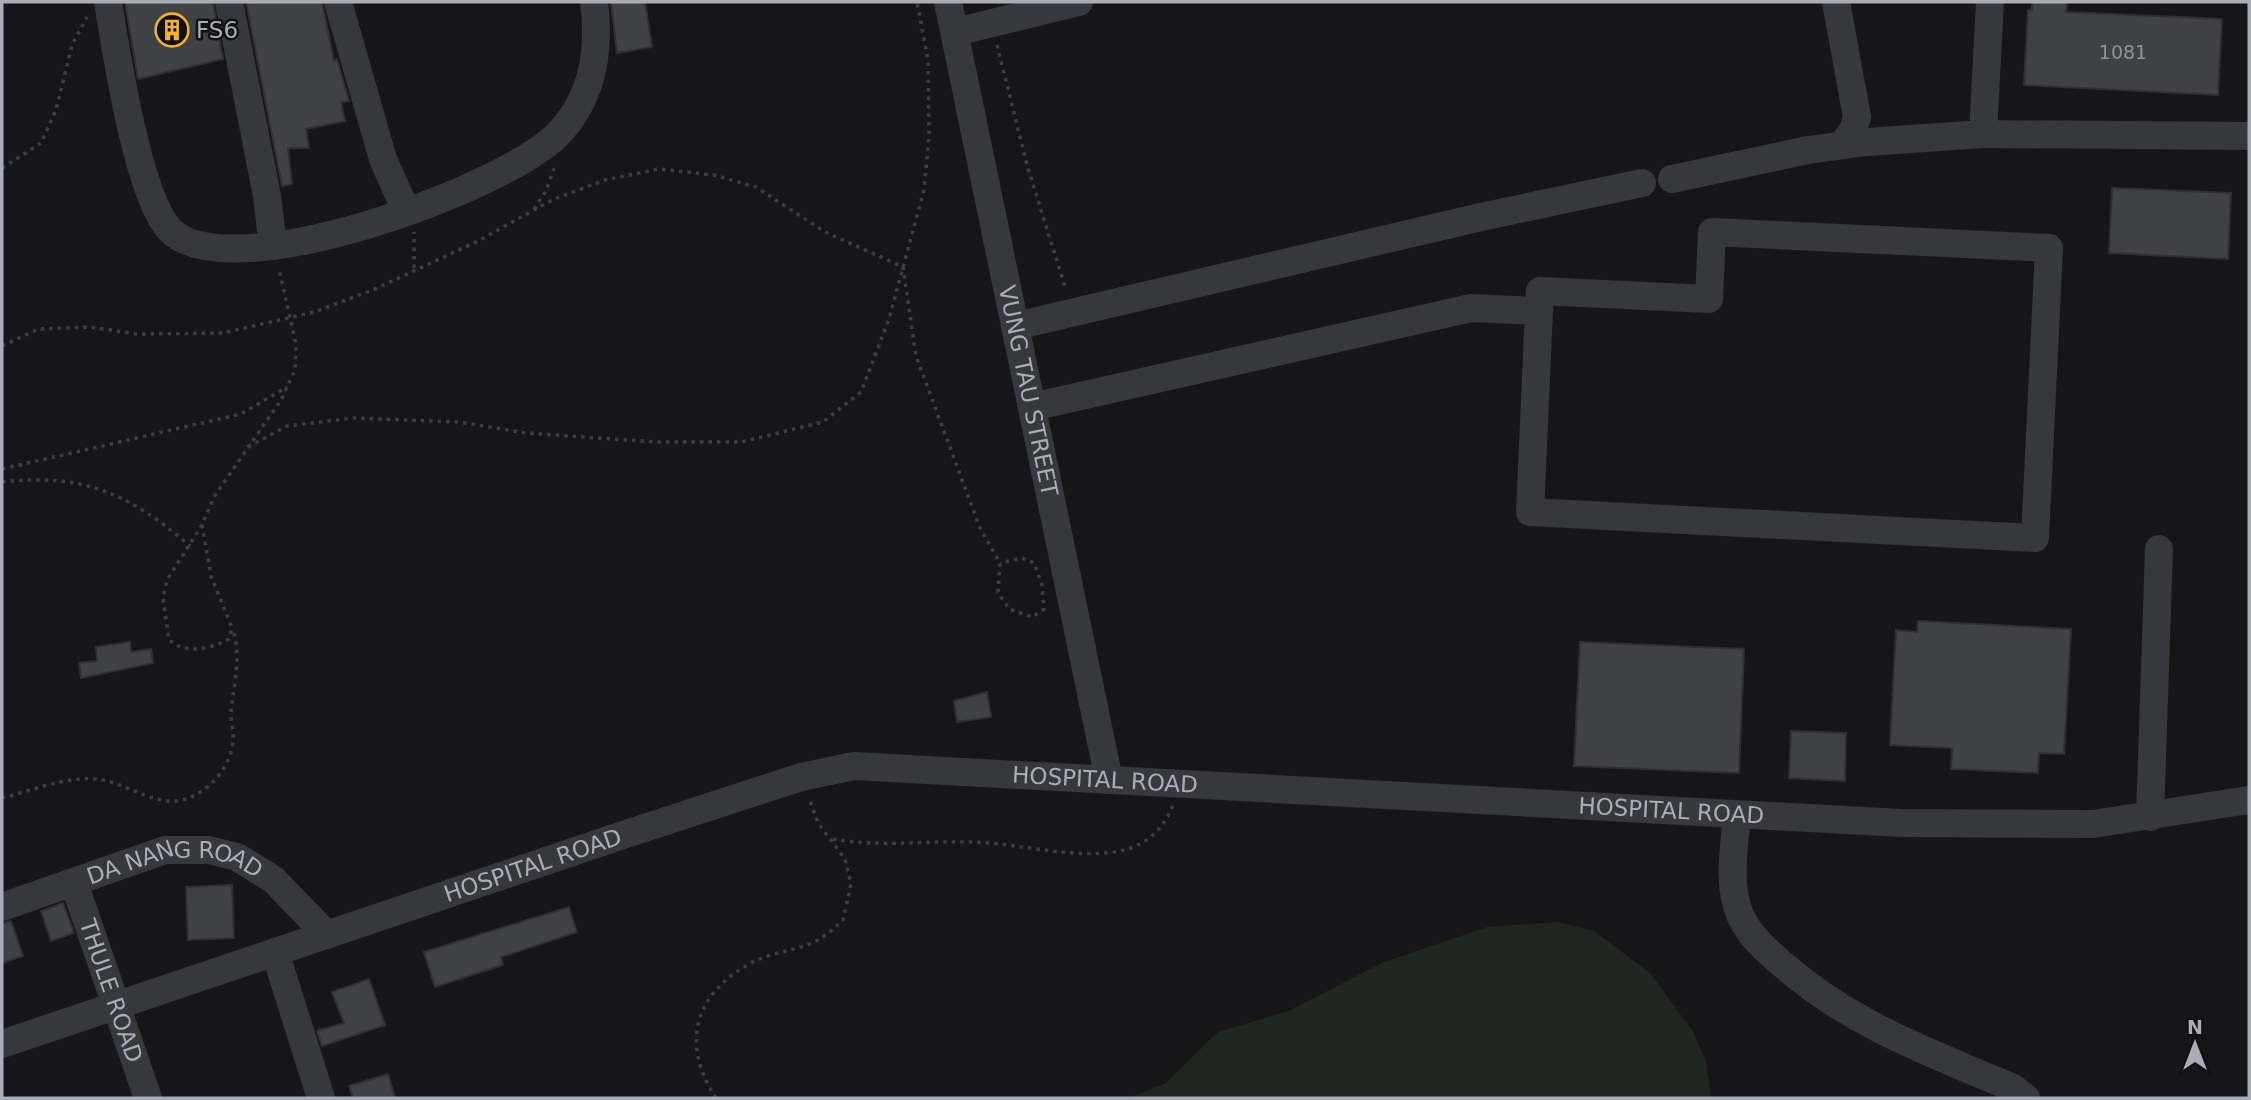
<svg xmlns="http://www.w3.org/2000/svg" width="2251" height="1100" viewBox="0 0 2251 1100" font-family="'DejaVu Sans',sans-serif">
  <rect width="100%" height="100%" fill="#161618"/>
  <polygon fill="#1e261f" points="1559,922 1594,931 1650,973 1692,1030 1706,1061 1711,1098 1129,1098 1166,1083 1218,1032 1286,1012 1384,962 1487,927"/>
  <g fill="#404145" stroke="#303034" stroke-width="2">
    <polygon points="125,2 213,2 223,59 138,79"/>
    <polygon points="246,2 322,2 334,61 337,59 349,101 341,102 345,121 306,129 309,148 288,148 292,184 282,186"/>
    <polygon points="611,2 645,2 652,47 617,53"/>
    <polygon points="2032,2 2067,2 2066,12 2222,19 2218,95 2024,85 2028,10 2032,10"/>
    <polygon points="2112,188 2231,193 2228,259 2109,253"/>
    <polygon points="1918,621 2071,629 2064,754 2039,753 2038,773 1951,769 1952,748 1890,745 1896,630 1917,632"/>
    <polygon points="130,642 131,652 151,649 153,663 81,678 79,663 97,661 96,647"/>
    <polygon points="1580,642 1744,649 1739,773 1574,766"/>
    <polygon points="987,692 991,717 957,722 954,701"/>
    <polygon points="1791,731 1846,733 1845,781 1789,778"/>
    <polygon points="232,885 234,938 188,940 186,887"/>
    <polygon points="63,903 74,933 51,941 41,911"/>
    <polygon points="569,907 577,932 501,957 503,965 435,987 424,952"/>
    <polygon points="11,921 23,956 2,963 2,923"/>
    <polygon points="369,979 385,1025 322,1046 317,1031 344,1023 332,992"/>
    <polygon points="388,1074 395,1098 353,1098 349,1086"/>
  </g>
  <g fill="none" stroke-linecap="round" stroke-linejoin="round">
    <g stroke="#3d3f44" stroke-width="3.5" stroke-dasharray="3.5 5" stroke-linecap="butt">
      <polyline points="997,45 1027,165 1066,290"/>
      <polyline points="2,168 41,143 56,110 72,45 87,17"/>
      <polyline points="534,209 546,191 555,166"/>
      <polyline points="414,268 414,232"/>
      <polyline points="2,346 38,329 90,327 137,334 223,333 314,312 375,289 476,242 554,199 605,180 659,169 714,175 756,187 825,232 903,267 916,356 980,528 1000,563 998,592 1009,609 1032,617 1044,609 1042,585 1034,563 1022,558 1000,563"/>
      <polyline points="248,447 287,426 353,418 459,422 526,433 656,442 741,442 823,422 861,392 889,319 924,190 929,135 928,60 917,2"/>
      <polyline points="2,469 241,414 287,387"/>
      <path d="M 2,482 C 84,473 128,493 190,546"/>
      <path d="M 202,525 L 211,576 L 232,628 L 229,639 C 209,649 187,655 169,640 L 163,598 L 167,580 L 202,525 L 214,497 L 281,400 L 295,370 L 296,344 L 279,269"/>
      <path d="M 2,798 C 30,791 67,776 97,779 C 123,782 148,802 174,801 C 203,800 231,769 233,741 C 234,732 231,723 231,714 C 233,684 242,660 233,630"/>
      <path d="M 833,839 C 878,847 921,841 966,842 C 1017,842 1069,860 1120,851 C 1146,846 1165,828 1173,804"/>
      <path d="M 716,1098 C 681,1045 693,994 751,963 C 771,952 797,951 818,940 C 827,935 835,927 843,920 L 851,884 L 845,859 L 818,823 L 809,798"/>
    </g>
    <g stroke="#37383d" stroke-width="28">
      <path d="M 108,2 C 116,51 138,197 170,230 C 229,291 512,187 561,131 C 594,94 600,49 594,2"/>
      <polyline points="229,2 267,196 273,246"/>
      <polyline points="338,2 383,159 406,211"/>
      <path id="s1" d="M 948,2 L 1109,780"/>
      <polyline points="1836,2 1857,117 1853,130 1842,145"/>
      <polyline points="1990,2 1983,134 2249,136"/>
      <polyline points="955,32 1079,2"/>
      <polyline points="1672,179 1808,150 1867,142 1983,134"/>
      <polyline points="1015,326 1481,217 1642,183"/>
      <polyline points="1032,407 1471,308 1539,311 1530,512 2035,538 2049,248 1712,232 1709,299 1540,291 1539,311"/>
      <path d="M 1737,816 C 1734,847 1727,887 1741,917 C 1751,938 1769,953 1787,968 C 1853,1025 1933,1054 2013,1088 L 2026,1098"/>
      <polyline points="2150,817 2159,549"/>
      <path id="s2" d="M 74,883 L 148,1098"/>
      <path id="s3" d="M 2,907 L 165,850 L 209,850 L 237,857 L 274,880 L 327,935"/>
      <polyline points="275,952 321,1098"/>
      <path id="s4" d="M 2,1044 L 626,834 L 801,777 L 854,766 L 1901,823 L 2093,824 L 2249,800"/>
    </g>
  </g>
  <defs>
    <symbol id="building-ring" viewBox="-11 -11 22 22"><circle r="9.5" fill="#111113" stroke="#f2b134" stroke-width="1.5"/><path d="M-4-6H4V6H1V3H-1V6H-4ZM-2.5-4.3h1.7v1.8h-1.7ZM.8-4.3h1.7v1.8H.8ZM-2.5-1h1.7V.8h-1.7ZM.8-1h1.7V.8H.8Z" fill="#f2b134"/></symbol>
  </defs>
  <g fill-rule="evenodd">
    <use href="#building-ring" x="153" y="11" width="38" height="38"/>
  </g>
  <g text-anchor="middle" stroke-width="5" stroke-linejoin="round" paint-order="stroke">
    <g font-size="19" fill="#8e929b">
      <text x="2123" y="59">1081</text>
    </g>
    <g font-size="23" fill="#a8adb8" stroke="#111113" text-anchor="start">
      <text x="196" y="38">FS6</text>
    </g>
    <g font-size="23" fill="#a8adb8" stroke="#111113">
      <text dy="8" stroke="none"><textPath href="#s1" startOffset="397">VUNG TAU STREET</textPath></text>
      <text dy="8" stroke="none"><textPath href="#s4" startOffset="1148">HOSPITAL ROAD</textPath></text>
      <text dy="8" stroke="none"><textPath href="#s4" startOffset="1715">HOSPITAL ROAD</textPath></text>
      <text dy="8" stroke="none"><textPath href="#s4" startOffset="560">HOSPITAL ROAD</textPath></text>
      <text dy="8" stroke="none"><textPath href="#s3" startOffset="182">DA NANG ROAD</textPath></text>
      <text dy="8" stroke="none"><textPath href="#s2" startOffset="114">THULE ROAD</textPath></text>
    </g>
  </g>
  <rect width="2251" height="1100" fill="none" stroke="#a8adb8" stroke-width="7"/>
  <g transform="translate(2195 1044)" stroke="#111113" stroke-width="5" paint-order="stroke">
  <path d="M0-5L12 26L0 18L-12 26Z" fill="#a8adb8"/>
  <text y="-10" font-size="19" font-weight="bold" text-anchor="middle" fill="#a8adb8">N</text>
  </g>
</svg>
